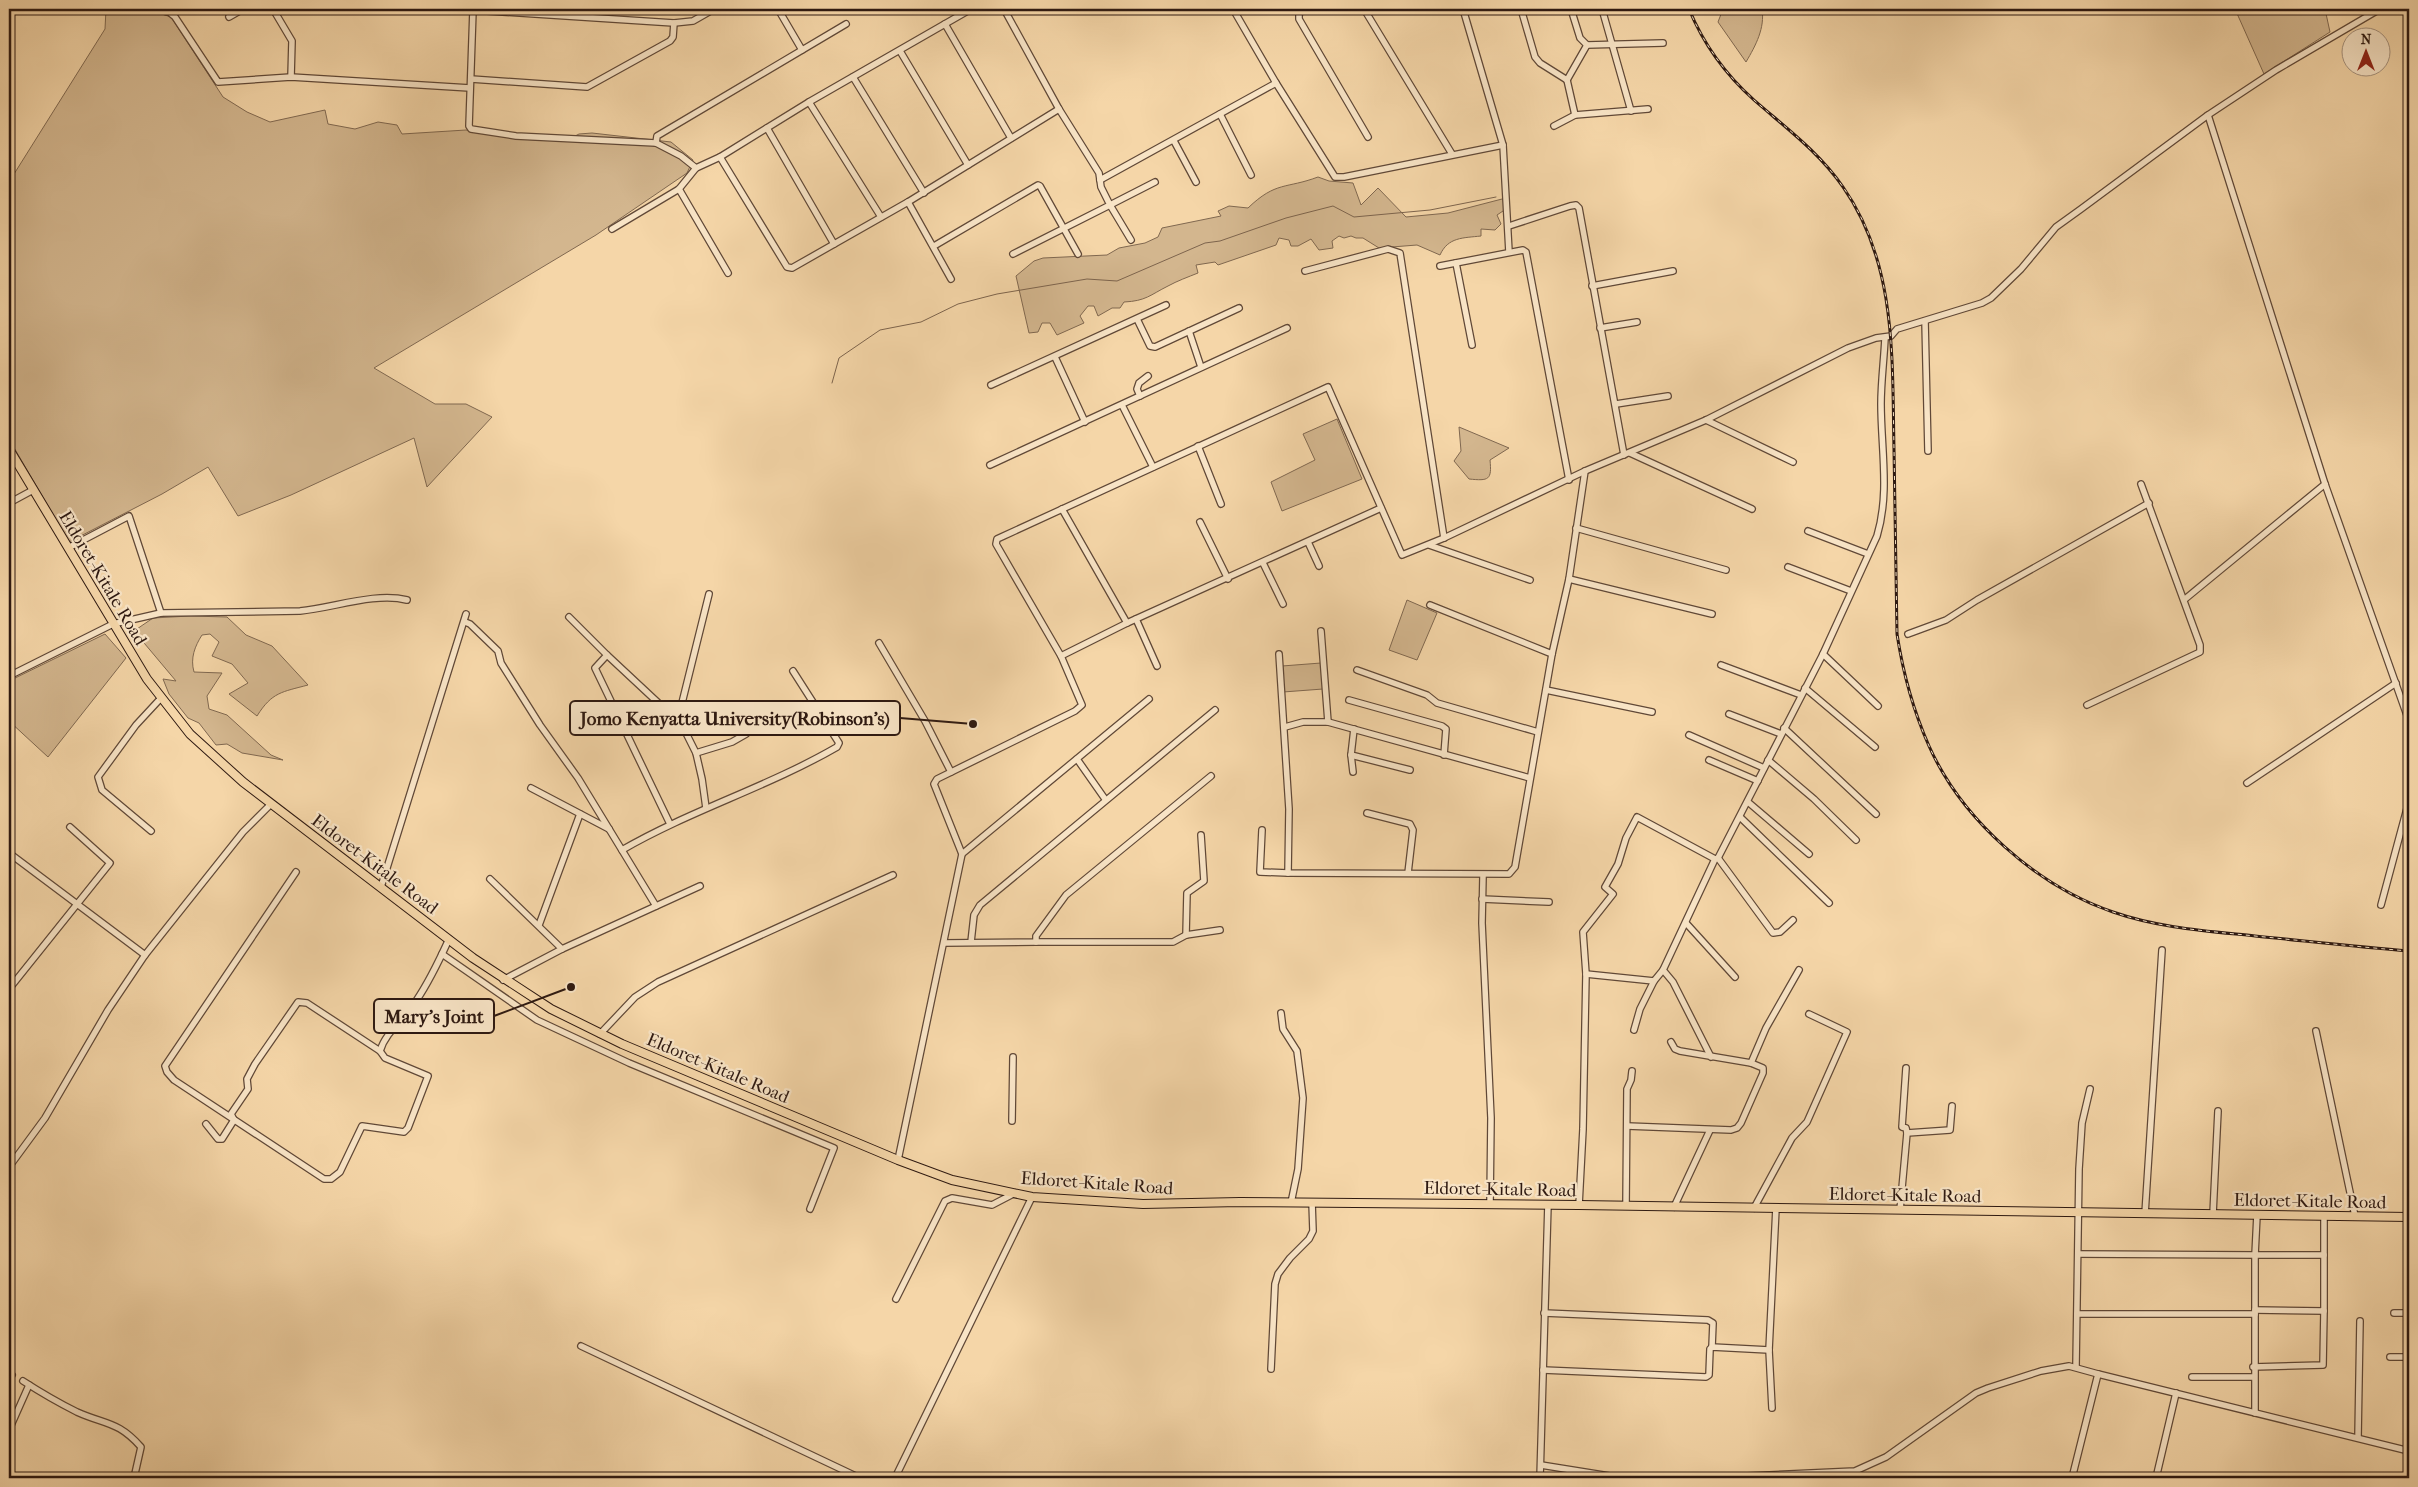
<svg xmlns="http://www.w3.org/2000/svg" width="2418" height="1487" viewBox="0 0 2418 1487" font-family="'IM FELL French Canon',serif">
  <rect width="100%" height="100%" fill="#f5d6a8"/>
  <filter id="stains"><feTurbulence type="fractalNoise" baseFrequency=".004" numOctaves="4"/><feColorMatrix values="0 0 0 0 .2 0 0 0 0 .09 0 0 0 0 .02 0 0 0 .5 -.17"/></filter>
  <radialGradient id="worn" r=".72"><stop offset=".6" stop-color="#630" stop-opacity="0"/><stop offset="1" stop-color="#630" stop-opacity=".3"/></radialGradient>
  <g fill="#d3b68e" stroke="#806850">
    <polygon points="106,9 146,9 171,17 223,97 247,112 270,122 325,110 328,124 355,129 378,122 397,125 402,134 466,130 517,139 565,141 579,134 592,133 671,142 693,160 687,173 596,235 374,368 435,404 466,404 492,417 427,487 414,438 291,495 238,516 208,467 162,494 69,542 9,439 9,182 105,29"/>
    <path d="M 1723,9 L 1762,9 C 1765,28 1756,45 1746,62 L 1718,22 Z"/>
    <polygon points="2235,9 2325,9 2330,32 2264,74"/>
    <path d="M 1318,177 L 1329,181 L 1353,183 L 1361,205 L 1378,188 L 1406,217 L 1448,213 L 1502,199 L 1505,201 L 1506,209 L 1497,215 L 1501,224 L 1495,230 L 1481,229 L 1481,236 C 1463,238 1448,237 1440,255 L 1417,245 L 1379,248 L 1363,238 L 1356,238 L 1351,236 L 1344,238 L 1339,236 L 1332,241 L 1333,248 L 1319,250 L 1311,239 L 1298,246 L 1291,246 L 1289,240 L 1279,238 L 1276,245 L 1218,265 L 1215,262 L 1196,265 L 1198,273 C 1188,277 1177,281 1168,286 C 1150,295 1146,301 1124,302 L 1120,308 L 1112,308 L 1098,316 L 1094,306 L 1088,306 L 1080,316 L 1084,323 L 1057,335 L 1050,323 L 1042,323 L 1038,332 L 1029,333 L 1016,276 L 1034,261 L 1043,258 L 1107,255 L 1119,248 L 1145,243 L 1158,237 L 1162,228 L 1221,216 L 1218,211 L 1229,206 L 1248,208 C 1276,181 1286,189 1318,177 Z"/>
    <polygon points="1337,419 1362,479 1282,511 1271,482 1315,460 1303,434"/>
    <path d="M 1459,427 L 1509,448 L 1490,460 C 1492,480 1489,481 1469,479 L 1454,461 L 1461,451 Z"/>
    <polygon points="1407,600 1437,613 1417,660 1389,650"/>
    <path d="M 190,616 L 227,617 L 246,635 L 272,646 L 308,685 C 282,692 272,692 257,716 L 229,694 L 248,683 L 232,664 L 212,656 L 219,642 L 210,634 L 202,635 C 195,646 190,658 194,672 L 222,673 L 207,696 L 209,709 L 227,715 L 271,755 L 283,760 L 242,753 L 227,744 L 216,745 L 199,723 L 188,718 L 169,694 L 163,679 L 176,681 L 134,631 L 153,618 Z"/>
    <polygon points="105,634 126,658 48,757 9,721 9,681"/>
    <polygon points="1321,663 1323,689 1283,692 1282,666"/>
  </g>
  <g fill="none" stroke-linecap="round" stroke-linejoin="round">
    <polyline stroke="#7d644d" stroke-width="1" points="832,383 839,358 880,330 921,322 958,304 997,294 1087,279 1117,281 1205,243 1220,241 1286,218 1333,206 1354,217 1430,210 1496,197"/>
    <defs>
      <g id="minor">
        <polyline points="155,9 169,12 175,17 218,82 291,77 470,88"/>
        <polyline points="273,9 292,41 291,77"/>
        <polyline points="456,9 674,23 693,21 714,9"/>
        <polyline points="778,9 802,50"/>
        <polyline points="1004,9 1059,109 1099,173 1101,187 1110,205 1013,254"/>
        <polyline points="1233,9 1276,83 1335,177 1344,177 1503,145"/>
        <polyline points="1307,9 1299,13 1299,19 1368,137"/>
        <polyline points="1364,9 1452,154"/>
        <polyline points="1463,9 1503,145 1509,252"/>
        <polyline points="1521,9 1535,57 1540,63 1567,80 1575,115"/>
        <polyline points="1571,9 1580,38 1587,45 1663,43"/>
        <polyline points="1602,9 1631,111"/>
        <polyline points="473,10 469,126 471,129 516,136 656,143 681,156 696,168"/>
        <polyline points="229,17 243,9"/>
        <polyline points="945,24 1011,138"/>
        <polyline points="900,51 968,165"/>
        <polyline points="853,77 924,193"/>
        <polyline points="471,79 587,87 670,41 673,37 674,23"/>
        <polyline points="1567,80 1587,45"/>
        <polyline points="809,102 881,217"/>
        <polyline points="1220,114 1251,175"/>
        <polyline points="2208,115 2325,484 2409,721"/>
        <polyline points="1554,126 1575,115 1648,109"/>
        <polyline points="767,128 834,244"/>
        <polyline points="1174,141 1196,182"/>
        <polyline points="656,143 657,136 846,24"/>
        <polyline points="720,157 787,267 792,268 908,202 1059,109"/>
        <polyline points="1100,180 1276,83"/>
        <polyline points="679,189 728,273"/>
        <polyline points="908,202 951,279"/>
        <polyline points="1509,226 1570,206 1576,205 1579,208 1624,455"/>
        <polyline points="612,229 679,189 696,168 720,157 809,102 971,9"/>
        <polyline points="1131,240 1110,205 1155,182"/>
        <polyline points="934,246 1038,185 1040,186 1078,254"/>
        <polyline points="1456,263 1472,345"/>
        <polyline points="1440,266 1523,250 1526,252 1569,480"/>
        <polyline points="1305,271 1388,249 1400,253 1444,538"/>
        <polyline points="1592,286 1673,271"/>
        <polyline points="1137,319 1150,346 1155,347 1239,308"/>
        <polyline points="1925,321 1928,451"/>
        <polyline points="1600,328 1637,322"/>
        <polyline points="1189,331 1201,367"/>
        <polyline points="1055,357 1085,422"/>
        <polyline points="991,385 1166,305"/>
        <polyline points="1140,396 1137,389 1139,383 1148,376"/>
        <polyline points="1616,404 1668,396"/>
        <polyline points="1122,405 1153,467"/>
        <polyline points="1706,420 1793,462"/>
        <polyline points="1198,446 1221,504"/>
        <polyline points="1630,453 1752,509"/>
        <polyline points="990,465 1287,328"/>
        <polyline points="9,503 33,490"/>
        <polyline points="1062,509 1127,623"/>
        <polyline points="1200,522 1228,579"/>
        <polyline points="1576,528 1726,570"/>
        <polyline points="1808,531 1868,554"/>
        <polyline points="1308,542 1319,566"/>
        <polyline points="1429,545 1530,580"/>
        <polyline points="68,548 129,516 161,613"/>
        <polyline points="1263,563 1283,604"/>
        <polyline points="1788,567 1851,591"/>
        <polyline points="1569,579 1712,614"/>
        <polyline points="2185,599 2325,484"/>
        <polyline points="1430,605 1552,654"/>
        <polyline points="569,617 607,655 595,668 670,824"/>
        <polyline points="1136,619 1157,666"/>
        <polyline points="465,622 470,624 498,651 501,663 540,725 578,778 656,906"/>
        <polyline points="1321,631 1328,722"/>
        <polyline points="1908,634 1946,620 1977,600 2149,503"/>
        <polyline points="879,643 925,721 951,772"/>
        <polyline points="1279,654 1289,809 1288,873 1509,874 1515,867 1552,654 1569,579 1585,471"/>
        <polyline points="1823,654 1878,706"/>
        <polyline points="607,655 682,725 696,753 702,779 706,808"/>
        <polyline points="1061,656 1127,623 1381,508"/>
        <polyline points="1721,665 1801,695"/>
        <polyline points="1357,670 1427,695 1437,703 1538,732"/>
        <path d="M 9,676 L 113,624 L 161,613 L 300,611 C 333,608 375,592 407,600"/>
        <polyline points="1805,688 1875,747"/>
        <polyline points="1546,690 1652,712"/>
        <polyline points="1349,700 1442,726 1446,729 1444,755"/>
        <polyline points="2087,705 2200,652 2200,645 2141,484"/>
        <polyline points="1729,714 1781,734"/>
        <polyline points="678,719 709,594"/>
        <polyline points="1285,727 1303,722 1328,722 1530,778"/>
        <polyline points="1784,728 1876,814"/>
        <polyline points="1354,729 1351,755 1410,770"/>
        <polyline points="1689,735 1764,768"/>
        <polyline points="696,753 732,742 746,734"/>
        <polyline points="1351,755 1353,772"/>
        <polyline points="1077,759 1105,799"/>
        <polyline points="1709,760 1758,781"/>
        <polyline points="1768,760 1814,799 1856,840"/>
        <polyline points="2247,783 2396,683"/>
        <polyline points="531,788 609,829"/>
        <polyline points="1748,802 1809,854"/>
        <polyline points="1367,813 1410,824 1413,830 1408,873"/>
        <polyline points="1740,817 1829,903"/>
        <polyline points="1262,830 1260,872 1288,873"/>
        <polyline points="151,831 102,790 98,777 136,725 161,698"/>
        <path d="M 622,850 C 691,810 768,787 837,747 L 839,743 L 793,671"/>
        <polyline points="9,853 145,955"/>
        <polyline points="962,854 1149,699"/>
        <polyline points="1718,858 1773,933 1780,932 1793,920"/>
        <path d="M 296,872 L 165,1066 L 167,1072 L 174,1080 L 324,1179 L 331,1179 L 340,1172 L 362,1126 L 404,1132 L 408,1128 L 428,1076 L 385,1058 L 380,1051 C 386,1031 405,1019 416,1001 C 429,982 439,961 449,939"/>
        <polyline points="1483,876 1482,923 1491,1118 1490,1204"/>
        <polyline points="490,879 562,949"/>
        <polyline points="381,887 466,614"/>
        <polyline points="1482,899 1549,902"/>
        <polyline points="2381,905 2409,801"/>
        <polyline points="1686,923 1735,977"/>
        <polyline points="539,925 580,814"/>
        <polyline points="1186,935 1187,893 1204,881 1201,835"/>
        <polyline points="971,942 974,915 980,905 1215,710"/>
        <polyline points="1036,942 1173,942 1186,935 1220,930"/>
        <polyline points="944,943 1036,942 1036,936 1066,895 1211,776"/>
        <polyline points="442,954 537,1020 629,1063 834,1148 810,1209"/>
        <polyline points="1586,974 1654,981 1663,970"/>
        <polyline points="503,980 562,949 700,886"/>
        <polyline points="9,989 110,863 70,827"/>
        <polyline points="1281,1013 1283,1029 1297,1051 1303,1098 1298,1169 1291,1203"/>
        <polyline points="1634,1030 1640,1009 1654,981"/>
        <polyline points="2316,1031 2355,1216"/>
        <polyline points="600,1034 635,997 658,982 893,875"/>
        <path d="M 1711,1057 L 1673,982 L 1663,970 L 1715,859 L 1718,858 L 1823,654 L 1877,536 C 1890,493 1881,448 1881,404 C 1881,382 1884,360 1885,338"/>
        <polyline points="1751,1063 1766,1028 1799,970"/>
        <polyline points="1012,1121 1013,1057"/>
        <polyline points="206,1124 218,1139 222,1139 234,1120 231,1114 248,1089 247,1079 255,1064 298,1002 307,1003 380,1051"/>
        <polyline points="1627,1126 1731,1130 1737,1128 1741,1123 1763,1073 1763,1068 1751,1063 1680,1051 1675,1049 1671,1042"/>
        <polyline points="1907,1133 1950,1130 1952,1106"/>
        <polyline points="898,1160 962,854 934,784 937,779 1075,711 1082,705 1061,656 996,544 997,539 1328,387 1402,555 1444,538 1585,471 1706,420 1848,348 1876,338 1891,336 1897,329 1982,303 1991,298 2021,269 2056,227 2081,209 2208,115 2276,70 2380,9"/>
        <polyline points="9,1167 45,1118 108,1010 145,955 243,832 271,804"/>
        <polyline points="1579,1205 1583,1129 1586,974 1583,932 1613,894 1605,887 1618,864 1626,838 1637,817 1715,859"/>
        <polyline points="1626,1206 1627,1089 1631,1080 1632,1071"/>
        <polyline points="1674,1207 1710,1130"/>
        <polyline points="1754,1208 1792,1138 1807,1122 1847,1032 1809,1014"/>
        <polyline points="1900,1210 1907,1133 1906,1128 1902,1127 1906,1068"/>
        <polyline points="2145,1214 2162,950"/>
        <polyline points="2213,1214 2218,1111"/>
        <polyline points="2257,1215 2255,1255 2324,1255"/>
        <polyline points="2078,1254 2255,1255 2255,1413"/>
        <polyline points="896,1299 945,1201 952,1198 992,1205 1015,1193"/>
        <polyline points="2255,1310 2324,1311 2324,1216"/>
        <polyline points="1544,1313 1708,1320 1713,1323 1712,1347"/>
        <polyline points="2394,1313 2409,1313"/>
        <polyline points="2077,1314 2255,1314"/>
        <polyline points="581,1346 860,1478"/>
        <polyline points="2390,1357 2409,1357"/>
        <polyline points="2076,1366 2079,1169 2082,1123 2090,1089"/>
        <polyline points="2253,1367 2323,1365 2324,1311"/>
        <polyline points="1271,1369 1275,1284 1278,1274 1290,1258 1309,1239 1313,1231 1312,1202"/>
        <polyline points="1543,1370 1706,1377 1709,1375 1710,1349 1712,1347 1769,1350"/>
        <polyline points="9,1373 12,1375"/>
        <polyline points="2192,1377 2253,1377"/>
        <path d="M 23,1381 C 40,1392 59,1403 77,1412 C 106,1425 118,1421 141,1447 L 134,1478"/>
        <polyline points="1772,1408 1769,1350 1776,1208"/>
        <polyline points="9,1430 29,1385"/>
        <polyline points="2358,1437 2360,1321"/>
        <polyline points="1541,1465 1622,1478"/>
        <polyline points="895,1478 1032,1197"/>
        <polyline points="1540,1478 1548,1204"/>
        <polyline points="1704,1478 1855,1471 1886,1457 1976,1393 1988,1388 2041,1371 2069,1366 2098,1374 2409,1451"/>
        <polyline points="2072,1478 2098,1374"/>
        <polyline points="2156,1478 2176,1393"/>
      </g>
      <polyline id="highway" points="9,449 147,679 190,734 243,782 473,958 551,1009 622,1044 898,1160 952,1180 1032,1197 1143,1204 1240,1202 1579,1205 2409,1217"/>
    </defs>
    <use href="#minor" stroke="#604837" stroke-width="8"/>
    <use href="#highway" stroke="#2e1911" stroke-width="10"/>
    <use href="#minor" stroke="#f8e4c6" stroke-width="5.5"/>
    <use href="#highway" stroke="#f5d6a8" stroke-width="8"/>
    <defs>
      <path id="rail" d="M 1689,9 C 1703,43 1726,75 1754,100 C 1786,128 1819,152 1843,187 C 1897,264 1892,358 1894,449 C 1895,510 1896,572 1897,634 C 1903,673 1913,710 1929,746 C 1962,820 2037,886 2113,912 C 2159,928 2207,931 2255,936 C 2306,941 2358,947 2409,951"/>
    </defs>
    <use href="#rail" stroke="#2e1911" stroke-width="3"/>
    <use href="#rail" stroke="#f8e4c6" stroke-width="1" stroke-dasharray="4" stroke-linecap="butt"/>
  </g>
  <g text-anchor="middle" stroke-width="4.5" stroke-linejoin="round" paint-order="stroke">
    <g font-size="18" fill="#2e1911" stroke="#f8e4c6">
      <text transform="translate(103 578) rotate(59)" y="6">Eldoret-Kitale Road</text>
      <text transform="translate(375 864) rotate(37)" y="6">Eldoret-Kitale Road</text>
      <text transform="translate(718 1068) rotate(23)" y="6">Eldoret-Kitale Road</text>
      <text transform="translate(1097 1183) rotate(4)" y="6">Eldoret-Kitale Road</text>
      <text transform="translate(1500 1189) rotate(1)" y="6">Eldoret-Kitale Road</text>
      <text transform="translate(1905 1195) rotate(1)" y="6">Eldoret-Kitale Road</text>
      <text transform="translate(2310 1201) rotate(1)" y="6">Eldoret-Kitale Road</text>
    </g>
  </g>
  <path fill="none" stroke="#2e1911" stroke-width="2" d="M973 724L900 718M571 987L494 1016"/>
  <g fill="#2e1911" stroke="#f8e4c6" stroke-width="2">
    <circle cx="973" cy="724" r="5"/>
    <circle cx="571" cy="987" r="5"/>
  </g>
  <g fill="#f8e4c6" stroke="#2e1911" stroke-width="2">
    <rect x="570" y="701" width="330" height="34" rx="5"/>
    <rect x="374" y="999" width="120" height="34" rx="5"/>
  </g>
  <g font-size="19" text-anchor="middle" font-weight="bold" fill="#2e1911">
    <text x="735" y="725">Jomo Kenyatta University(Robinson's)</text>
    <text x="434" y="1023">Mary's Joint</text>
  </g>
  <rect width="2418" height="1487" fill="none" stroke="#f5d6a8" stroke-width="30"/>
  <rect x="10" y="10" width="2398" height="1467" fill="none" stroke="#2e1911" stroke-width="2.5"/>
  <rect x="15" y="15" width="2388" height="1457" fill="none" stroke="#2e1911"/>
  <g transform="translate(2366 52)"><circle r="24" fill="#f8e4c6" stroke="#a7937e"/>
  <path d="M0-4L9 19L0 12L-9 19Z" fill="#8f2418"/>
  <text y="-8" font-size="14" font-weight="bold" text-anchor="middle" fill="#2e1911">N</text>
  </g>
  <rect width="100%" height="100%" filter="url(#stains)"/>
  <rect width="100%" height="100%" fill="url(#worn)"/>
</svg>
